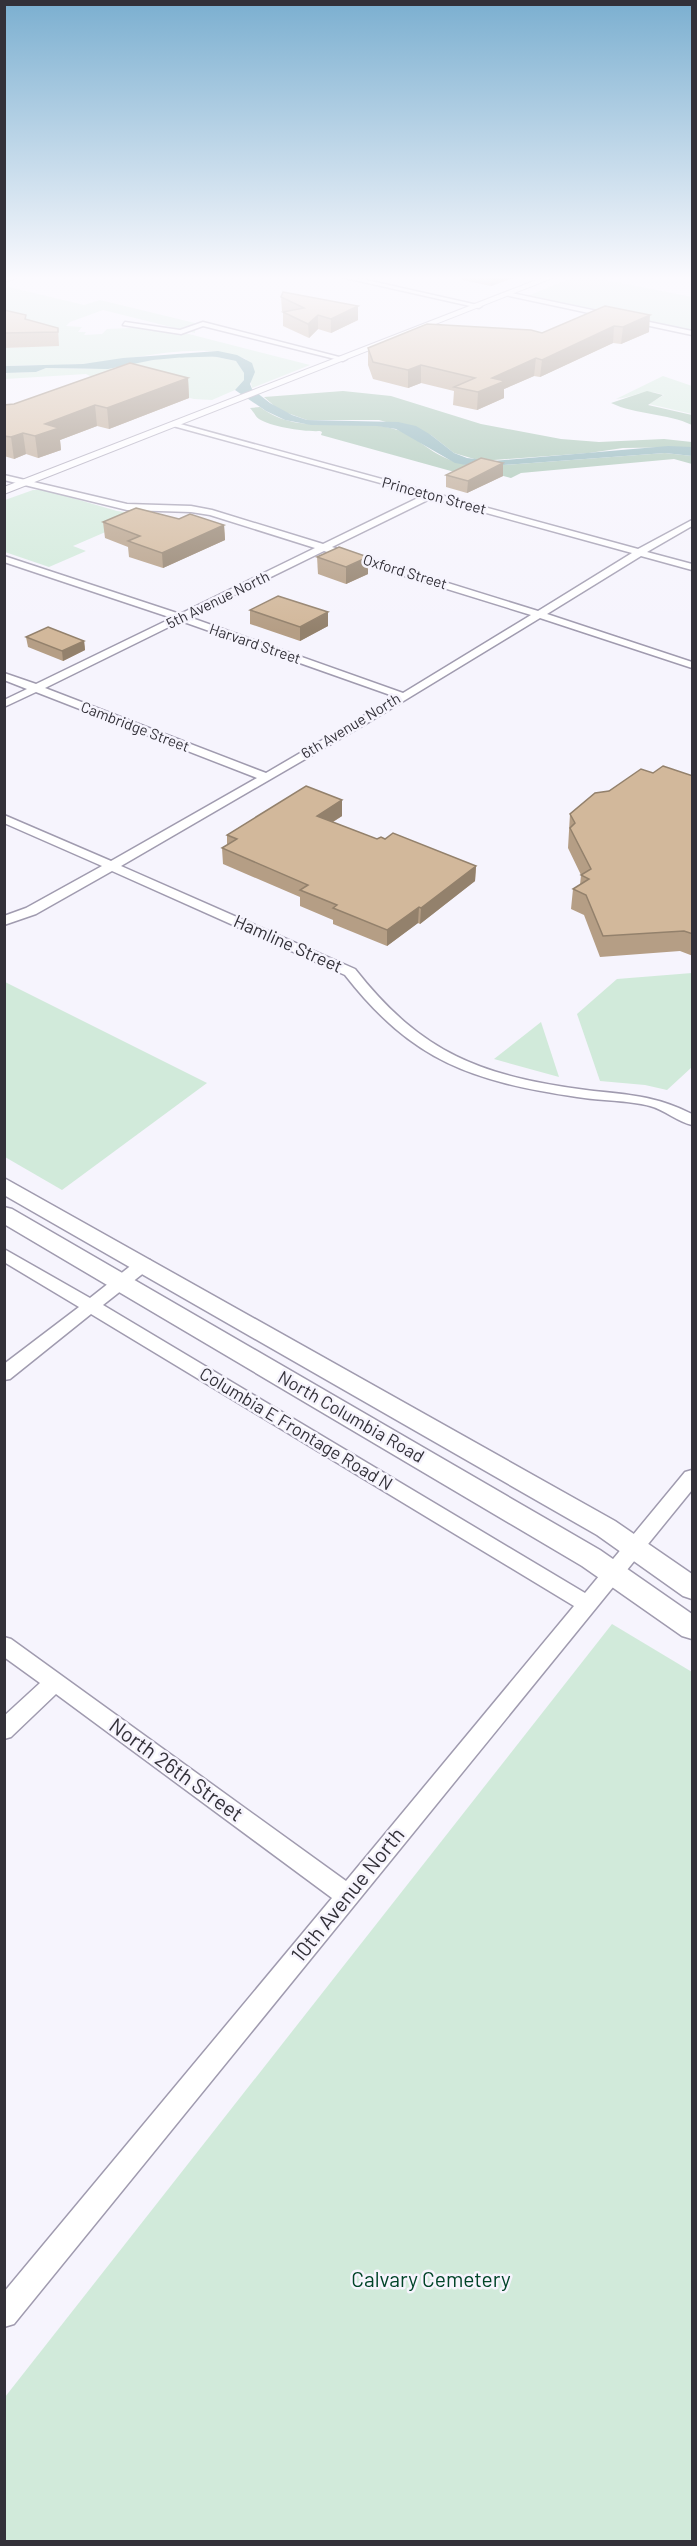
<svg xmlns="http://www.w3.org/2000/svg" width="697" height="2546" viewBox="0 0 697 2546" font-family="Barlow,sans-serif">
  <rect width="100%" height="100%" fill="#f6f4fd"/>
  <g fill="#d1eada">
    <polygon points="580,275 692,297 692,333 522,298"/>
    <path d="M 9,287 L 84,305 L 100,300 L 199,324 L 195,328 L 195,333 L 103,310 L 70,322 L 66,326 L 82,327 L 78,332 L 86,332 L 84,335 L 102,334 L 107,329 L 153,327 L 181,332 L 310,365 L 252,388 L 246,359 C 197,339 133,361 82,364 C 57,366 30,364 5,366 L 5,348 L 25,347 L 42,342 L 5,320 L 5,288 Z"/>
    <polygon points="207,355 236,361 244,373 244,380 235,390 212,400 194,399 162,391 102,382 86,374 5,379 7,373 36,372 46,368 91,369 180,356"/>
    <path d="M 663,376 L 692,386 L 692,414 L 649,404 L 664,395 C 643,387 637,397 616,399 Z"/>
    <polygon points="33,490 45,490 117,511 145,515 73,546 86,551 49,567 5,552 5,500"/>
    <polygon points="692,973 692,1067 667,1090 645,1085 600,1081 577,1014 617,979"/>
    <polygon points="5,982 207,1083 62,1190 5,1157"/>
    <polygon points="541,1022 559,1077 494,1059"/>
    <polygon points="612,1624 692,1672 692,2541 5,2541 5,2397"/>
  </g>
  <g fill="#99bda7">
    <polygon points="343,391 391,396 481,424 561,439 599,442 664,439 692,442 692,447 623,448 589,453 481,461 454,453 431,435 379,420 307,420 279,410 264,397"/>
    <path d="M 647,391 L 663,395 L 648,405 L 692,415 L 692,425 C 667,413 636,415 611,403 Z"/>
    <path d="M 260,407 C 299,437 349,417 394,429 C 409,432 421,444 434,452 C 447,460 461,464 477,467 L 665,453 L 692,456 L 692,464 L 674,459 L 521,473 L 511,478 L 481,470 L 469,476 L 321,435 L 322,432 L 320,431 C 306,432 271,427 259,419 C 256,417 253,411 250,408 Z"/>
  </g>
  <polygon fill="#79a7ac" points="218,351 237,355 252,363 255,372 250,384 252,389 270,403 292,415 307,420 398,422 416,426 431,435 454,453 467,458 493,461 668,446 692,447 692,456 665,453 477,467 455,463 396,429 377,426 311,425 285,420 266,411 235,390 244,380 244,373 236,361 207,355 153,360 108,369 46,368 36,372 5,373 5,366 83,364 123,358"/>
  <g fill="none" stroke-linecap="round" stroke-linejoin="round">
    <polyline stroke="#79a7ac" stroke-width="3" points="181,356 216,355"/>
    <defs>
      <g id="minor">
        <polygon points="13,275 23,275 4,282 4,278"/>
        <polygon points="332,275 344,275 482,306 479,308"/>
        <polygon points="507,292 692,331 692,335 505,295"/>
        <polygon points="125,322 180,330 203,322 347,359 343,361 203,326 181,334 123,325"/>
        <path d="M 173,422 L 638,549 L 692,520 L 692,526 L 647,552 L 692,564 L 692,570 L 641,556 L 547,614 L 692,662 L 692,668 L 540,618 L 369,722 L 121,866 L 355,969 C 422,1054 481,1076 586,1090 C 628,1095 654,1095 692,1114 L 692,1125 C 678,1122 665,1110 650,1106 C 627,1100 601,1101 577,1097 C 472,1081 413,1062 345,975 L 112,871 L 36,914 L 4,925 L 4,916 L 26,908 L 102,866 L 4,823 L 4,815 L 111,861 L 257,778 L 36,692 L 4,707 L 4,700 L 27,689 L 4,680 L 4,673 L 36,684 L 172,618 L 4,562 L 4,556 L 180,614 L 315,548 L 210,515 L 191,512 L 127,510 L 4,480 L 4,475 L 127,504 L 191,506 L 212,510 L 323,544 L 424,495 L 173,426 ZM 432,498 L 632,553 L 538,611 L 332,547 ZM 324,551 L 531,615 L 403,693 L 189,617 ZM 181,621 L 396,697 L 266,773 L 45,688 Z"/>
        <polygon points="4,1249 90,1298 138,1260 150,1260 152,1264 150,1268 103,1305 585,1593 685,1472 692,1470 692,1490 14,2324 4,2327 4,2292 332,1898 56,1694 11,1737 4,1739 4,1716 40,1683 4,1657 4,1637 11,1639 346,1881 574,1606 91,1314 10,1379 4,1380 4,1364 79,1307 4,1262"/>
      </g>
      <polygon id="tertiary" points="549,275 560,275 4,494 4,487"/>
      <g id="secondary">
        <polygon points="4,1178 615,1521 692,1574 692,1599 683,1596 597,1535 4,1195"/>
        <polygon points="4,1207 12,1209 600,1550 692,1614 692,1639 682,1636 582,1566 4,1224"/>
      </g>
    </defs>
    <use href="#minor" stroke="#a09baf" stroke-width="3"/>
    <use href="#tertiary" stroke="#a09baf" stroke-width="2"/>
    <use href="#secondary" stroke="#a09baf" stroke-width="3"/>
    <use href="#minor" fill="#fff" fill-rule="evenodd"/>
    <use href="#tertiary" fill="#fff" fill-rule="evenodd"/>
    <use href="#secondary" fill="#fff" fill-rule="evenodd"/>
  </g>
  <g fill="#b59e85">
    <polygon points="462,275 521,275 491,286 462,280"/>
    <polygon points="281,297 358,320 331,333 318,329 309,338 283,326 283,312 284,312 282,311"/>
    <polygon points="605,306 649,332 621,344 613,343 540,377 534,376 504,389 504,398 477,410 453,405 454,391 421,383 408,388 373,379 368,365 368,348 542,333"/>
    <polygon points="4,310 27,320 58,328 59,346 4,348"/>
    <polygon points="188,378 189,398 109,429 97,426 60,440 61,450 38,458 26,454 14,459 4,456 4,405 14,404"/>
    <polygon points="446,475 503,476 467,493 446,487"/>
    <polygon points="179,519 224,525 225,540 163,568 129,557 128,547 105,538 103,522"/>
    <polygon points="317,557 368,574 346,584 318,574"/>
    <polygon points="250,610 328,626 300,641 250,624"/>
    <polygon points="26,637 84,641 85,650 63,661 28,647"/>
    <polygon points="693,776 693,956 680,951 600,957 584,915 571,909 573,889 580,885 581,875 568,848 570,814 609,791"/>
    <polygon points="342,800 342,816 333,822 377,839 476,866 475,881 420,924 418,923 387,946 333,924 333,920 300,906 300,897 223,864 222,848 227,845 227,835"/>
  </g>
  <g fill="#93816c">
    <polygon points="492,275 521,275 491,286"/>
    <polygon points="358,306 358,320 331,333 331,319"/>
    <polygon points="318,315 318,329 309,338 308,324"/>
    <polygon points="650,315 649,332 621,344 623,327"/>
    <polygon points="614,326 613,343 540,377 542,360"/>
    <polygon points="536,358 534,376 504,389 504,398 477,410 478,392 492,378"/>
    <polygon points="421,365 421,383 408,388 408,370"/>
    <polygon points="188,378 189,398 109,429 107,408"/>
    <polygon points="95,405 97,426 60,440 61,450 38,458 35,436 45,424"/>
    <polygon points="23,433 26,454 14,459 11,437"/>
    <polygon points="503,463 503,476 467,493 468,481"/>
    <polygon points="224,525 225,540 163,568 162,553"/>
    <polygon points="368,557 368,574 346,584 346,567"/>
    <polygon points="328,612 328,626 300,641 300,627"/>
    <polygon points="84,641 85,650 63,661 62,651"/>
    <polygon points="342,800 342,816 318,831 317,816"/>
    <polygon points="476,866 475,881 420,924 421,908"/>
    <polygon points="419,907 418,923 387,946 387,930"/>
  </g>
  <g fill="#d2b89b" stroke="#93816c" stroke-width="1.5">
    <polygon points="283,292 358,306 331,319 318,315 308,324 283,312 304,308 281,297"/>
    <polygon points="605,306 650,315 623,327 614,326 542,360 536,358 492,378 505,381 478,392 454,387 475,378 421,365 408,370 373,362 368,348 427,324 531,330 542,333"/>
    <polygon points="4,310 26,315 25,319 58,328 58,332 4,333"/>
    <polygon points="130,363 188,378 107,408 95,405 45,424 59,428 35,436 23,433 11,437 4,436 4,405 14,404"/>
    <polygon points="481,458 503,463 468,481 446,475"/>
    <polygon points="136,508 179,519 190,514 224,525 162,553 128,541 140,536 103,522"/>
    <polygon points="339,547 368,557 346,567 317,557"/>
    <polygon points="278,596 328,612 300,627 250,610"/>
    <polygon points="48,627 84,641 62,651 26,637"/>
    <polygon points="663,766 693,776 693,934 684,931 603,936 586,895 573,889 589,879 581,875 591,869 570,828 575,823 570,814 595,793 609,791 641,769 653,773"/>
    <polygon points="306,786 342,800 317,816 377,839 381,837 385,839 393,833 476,866 421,908 419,907 387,930 333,908 337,905 300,890 308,885 222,848 237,839 227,835"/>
  </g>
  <linearGradient id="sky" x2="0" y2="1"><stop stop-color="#7bafd0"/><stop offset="0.44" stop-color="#fbfafe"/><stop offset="1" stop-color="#fbfafe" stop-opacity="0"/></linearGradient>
  <rect width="697" height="631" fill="url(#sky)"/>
  <g text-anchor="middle" stroke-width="5" stroke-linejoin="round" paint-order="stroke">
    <g font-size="15" fill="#333139" stroke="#f6f4fd">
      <text transform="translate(434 496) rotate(15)" y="5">Princeton Street</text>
      <text transform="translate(405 572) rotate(17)" y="5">Oxford Street</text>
      <text transform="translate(218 600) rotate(-26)" y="5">5th Avenue North</text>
      <text transform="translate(255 644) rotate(19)" y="5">Harvard Street</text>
      <text transform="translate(351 726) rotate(-31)" y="5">6th Avenue North</text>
      <text transform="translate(135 727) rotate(21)" y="5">Cambridge Street</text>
    </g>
    <g font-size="18" fill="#333139" stroke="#f6f4fd">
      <text transform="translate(288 944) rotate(24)" y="6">Hamline Street</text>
      <text transform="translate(351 1417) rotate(30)" y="6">North Columbia Road</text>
      <text transform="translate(296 1429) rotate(31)" y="6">Columbia E Frontage Road N</text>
    </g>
    <g font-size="21" fill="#333139" stroke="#f6f4fd">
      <text transform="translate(176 1770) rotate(36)" y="7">North 26th Street</text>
      <text transform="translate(348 1895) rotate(-51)" y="7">10th Avenue North</text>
    </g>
    <g font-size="21" fill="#014428" stroke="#f6f4fd">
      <text x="431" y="2287">Calvary Cemetery</text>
    </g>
  </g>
  <rect width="697" height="2546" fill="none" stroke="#333139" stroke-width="12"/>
</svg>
